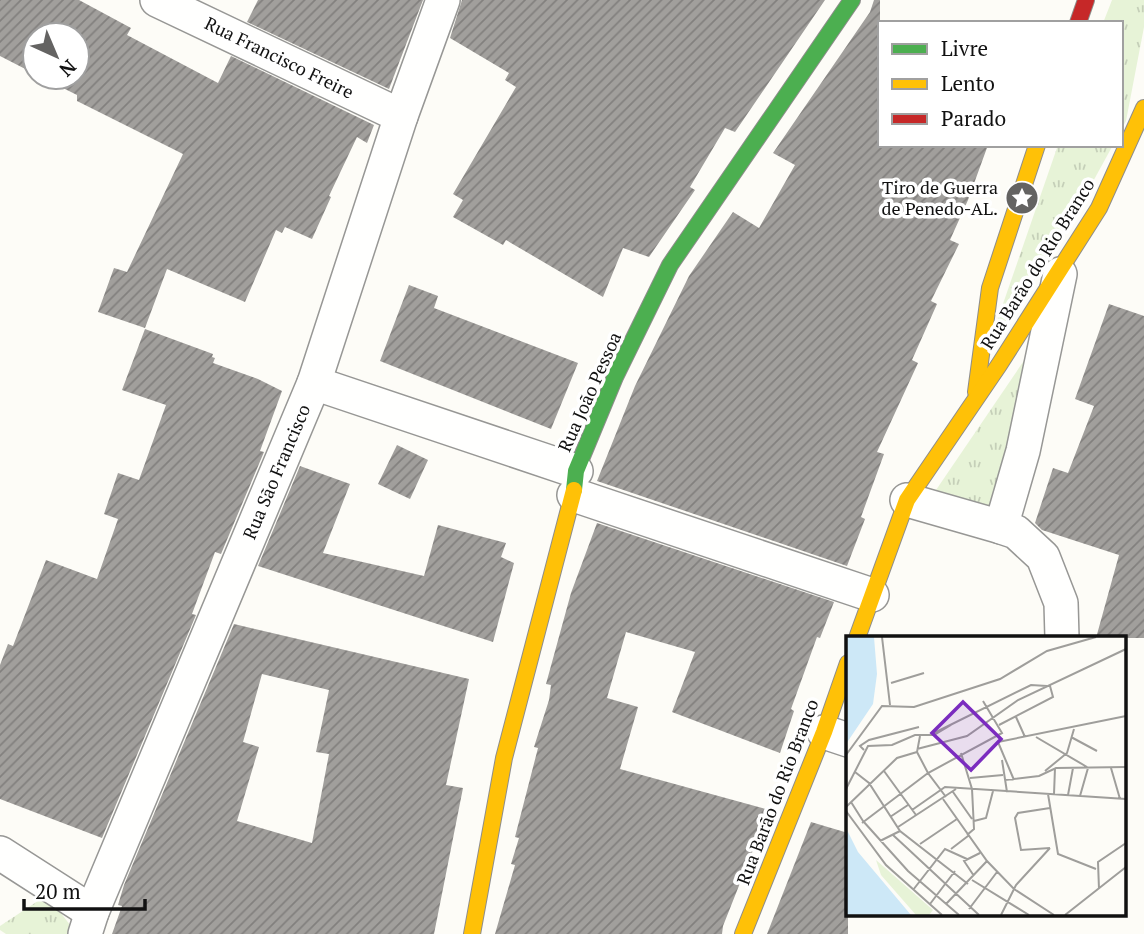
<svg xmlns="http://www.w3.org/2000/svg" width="1144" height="934" viewBox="0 0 1144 934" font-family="'PT Serif',serif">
  <defs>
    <pattern id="park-tufts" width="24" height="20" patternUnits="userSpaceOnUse" patternTransform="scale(1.75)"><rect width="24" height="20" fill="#e7f3d7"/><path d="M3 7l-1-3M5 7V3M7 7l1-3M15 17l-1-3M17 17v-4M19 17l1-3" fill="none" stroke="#c5cfb8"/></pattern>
    <pattern id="building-hatch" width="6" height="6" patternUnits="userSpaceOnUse" patternTransform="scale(1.75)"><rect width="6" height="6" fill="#a19f9c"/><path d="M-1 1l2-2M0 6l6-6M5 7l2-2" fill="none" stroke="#82807e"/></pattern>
  </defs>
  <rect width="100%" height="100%" fill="#fdfcf7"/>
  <g fill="url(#park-tufts)">
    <polygon points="1112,0 1144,0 1144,27 1126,121 1121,130 1121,23 1103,23"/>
    <polygon points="1058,145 1113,145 1067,229 1004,329 996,324"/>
    <polygon points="1038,340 1000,515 936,490"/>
    <polygon points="47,895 77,934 6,934 0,930 0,926"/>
  </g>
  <g fill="url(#building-hatch)" fill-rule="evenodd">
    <polygon points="0,0 79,0 131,28 127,35 218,83 231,56 374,125 367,143 357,137 329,196 331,197 312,239 285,227 282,233 276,230 245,302 167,269 145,328 98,312 114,268 127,272 183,154 77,101 77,95 41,77 77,77 77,35 35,35 35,74 0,56"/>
    <polygon points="258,0 423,0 389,89 247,22"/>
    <polygon points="462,0 825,0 735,132 725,128 690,187 695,190 649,257 623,248 603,297 506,240 503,245 453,217 463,200 453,194 516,87 505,80 509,73 450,38"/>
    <polygon points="874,0 880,0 880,145 988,145 968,200 950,240 959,244 931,301 937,304 912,360 918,363 877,452 884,454 861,517 865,519 847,566 597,481 635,386 689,276 733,212 759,228 795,165 773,153 870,12"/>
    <polygon points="409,285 438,296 434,308 578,363 551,429 380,361"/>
    <polygon points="1109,304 1144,316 1144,638 1096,638 1119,555 1042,530 1035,523 1053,468 1068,473 1094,406 1075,399"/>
    <polygon points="145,329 213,354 212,357 215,358 213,363 258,379 282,391 260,451 264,452 221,554 215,552 192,614 196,615 102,838 0,799 0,665 8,644 13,646 46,560 97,579 118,519 104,514 118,473 139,480 166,405 122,390"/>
    <polygon points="397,445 428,460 410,499 378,484"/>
    <polygon points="300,466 350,484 323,553 424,576 438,525 506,543 501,557 514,563 493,642 258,566"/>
    <polygon points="597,523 834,602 820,638 817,637 791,709 794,711 780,753 672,712 695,652 626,632 607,698 638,707 620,769 769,810 723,926 722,934 495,934 515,865 511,864 519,838 515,837 538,748 534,747 549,700 551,685 546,684 571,593"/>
    <path d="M 234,624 L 469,679 L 446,785 L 463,788 L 434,934 L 112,934 L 122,906 L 118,905 L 124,885 ZM 262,674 L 329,690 L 316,752 L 329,754 L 312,843 L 237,821 L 259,747 L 243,742 Z"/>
    <polygon points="811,822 848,833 848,934 767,934"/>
  </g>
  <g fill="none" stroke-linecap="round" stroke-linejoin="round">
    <defs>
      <g id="street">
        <polyline points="157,0 401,116"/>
        <polyline points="314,383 576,471"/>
        <polyline points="574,495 872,595"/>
        <polyline points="907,500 1001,527 1023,451 1060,274"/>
        <polyline points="1001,527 1016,532 1043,557 1061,603 1062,638"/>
        <polyline points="824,732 848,740"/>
        <polyline points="0,853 92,912"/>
        <polyline points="85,934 92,912 314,383 401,116 443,0"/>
      </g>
      <polyline id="fast" points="574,490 576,471 615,377 670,265 852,0"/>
      <g id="slow">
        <polyline points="976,392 990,288 1037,145"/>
        <polyline points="857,638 907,500 999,365 1099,208 1144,108"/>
        <polyline points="472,934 504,758 574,490"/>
        <polyline points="743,934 824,732 848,663"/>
      </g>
      <polyline id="jam" points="1078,23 1086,0"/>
    </defs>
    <use href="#street" stroke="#979795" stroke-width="36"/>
    <use href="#fast" stroke="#8e8d8b" stroke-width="18"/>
    <use href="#slow" stroke="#8e8d8b" stroke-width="18"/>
    <use href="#jam" stroke="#8e8d8b" stroke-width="18"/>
    <use href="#street" stroke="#fffffe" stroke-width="33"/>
    <use href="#fast" stroke="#4caf50" stroke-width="16"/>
    <use href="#slow" stroke="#ffc107" stroke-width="16"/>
    <use href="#jam" stroke="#c62828" stroke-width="16"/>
  </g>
  <defs>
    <symbol id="sight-disc" viewBox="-11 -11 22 22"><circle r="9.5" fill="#646362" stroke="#fff"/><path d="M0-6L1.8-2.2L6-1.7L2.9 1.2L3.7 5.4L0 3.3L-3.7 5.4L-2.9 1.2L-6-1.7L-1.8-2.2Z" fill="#fff"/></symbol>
  </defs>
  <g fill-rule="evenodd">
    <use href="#sight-disc" x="1003" y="179" width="38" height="38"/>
  </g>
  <g text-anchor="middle" stroke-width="7" stroke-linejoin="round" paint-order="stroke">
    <g font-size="18" fill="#111" stroke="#fff">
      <text transform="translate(279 58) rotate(26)" y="6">Rua Francisco Freire</text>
      <text transform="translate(1038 264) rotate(-58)" y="6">Rua Barão do Rio Branco</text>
      <text transform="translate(590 392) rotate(-66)" y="6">Rua João Pessoa</text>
      <text transform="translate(277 472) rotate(-67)" y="6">Rua São Francisco</text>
      <text transform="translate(778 792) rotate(-69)" y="6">Rua Barão do Rio Branco</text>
    </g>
    <g font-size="18" fill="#111" stroke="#fff" text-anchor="end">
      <text x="998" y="194">Tiro de Guerra<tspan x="998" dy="21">de Penedo-AL.</tspan></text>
    </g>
  </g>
  <g transform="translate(846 636)">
    <rect width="280" height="280" fill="#fdfcf7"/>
    <path d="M 30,224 L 87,274 L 83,279 L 70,279 L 35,239 Z" fill="#e7f3d7"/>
    <path d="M 0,1 L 28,1 L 31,38 L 27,68 L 0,108 ZM 0,192 L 12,216 L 65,279 L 0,279 Z" fill="#cde8f7"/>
    <path fill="none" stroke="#9f9e9b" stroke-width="2" d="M 36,1 L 44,69M 45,47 L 78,37M 170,81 L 179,101M 153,89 L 207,61 L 204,50M 84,99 L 185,49 L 201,50M 190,101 L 241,131M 225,101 L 251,115M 152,106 L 280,80M 152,106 L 168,144M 71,113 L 121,100 L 172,64 L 280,13M 18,114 L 14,110 L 23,104 L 73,91M 115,117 L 126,153 L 128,193 L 121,199M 0,119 L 36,70 L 68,71 L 154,43 L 201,15 L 250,1M 156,124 L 161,156M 265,132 L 274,163M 38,135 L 70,179M 199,135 L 221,117 L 228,93M 9,136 L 23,147 L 54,195 L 122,248M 124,142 L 157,139M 159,144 L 193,140 L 210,132 L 280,131M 0,153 L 22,110 L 46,109 L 69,99 L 88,99 L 105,89M 107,156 L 126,183M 202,158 L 212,218 L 250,233M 208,158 L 209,132M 222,159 L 227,132M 234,160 L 242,132M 100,161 L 82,137 L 156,97 L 137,65M 97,163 L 141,225 L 168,253 L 208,279M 5,166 L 17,185M 0,171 L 51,122 L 71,116M 204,172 L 172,177 L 169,182 L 175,214 L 204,212M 66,174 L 99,151 L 280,163M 0,175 L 40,229 L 96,279M 44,181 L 62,169M 17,185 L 62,235 L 113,279M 128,185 L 140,182 L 147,155M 16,187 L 82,137 L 71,116 L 74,100M 52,191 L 110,153M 47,199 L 133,279M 34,205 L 54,195M 74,208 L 111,183M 105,213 L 122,200M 128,240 L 118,225 L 134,217M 126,244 L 183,279M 253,253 L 252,226 L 280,207M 67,254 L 99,213 L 121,223M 84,268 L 109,235M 100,268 L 141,225M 123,273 L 151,236M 155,279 L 170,249 L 204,212M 219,279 L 280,231"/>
    <path fill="#7b2cbf" fill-opacity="0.15" stroke="#7b2cbf" stroke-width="3.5" d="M 117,66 L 155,103 L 125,134 L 86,97 Z"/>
    <rect width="280" height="280" fill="none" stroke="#111" stroke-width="3.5"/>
  </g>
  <rect x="878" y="21" width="245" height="126" fill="#ffffff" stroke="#a0a0a0" stroke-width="2"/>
  <rect x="892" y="44" width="35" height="10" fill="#4caf50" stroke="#a0a0a0" stroke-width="2"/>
  <text x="941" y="56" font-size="21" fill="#111111">Livre</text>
  <rect x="892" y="79" width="35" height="10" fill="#ffc107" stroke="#a0a0a0" stroke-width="2"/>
  <text x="941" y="91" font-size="21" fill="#111111">Lento</text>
  <rect x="892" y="114" width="35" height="10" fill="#c62828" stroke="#a0a0a0" stroke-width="2"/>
  <text x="941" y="126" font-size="21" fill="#111111">Parado</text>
  <g transform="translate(56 56) rotate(136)"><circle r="33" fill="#ffffff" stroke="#a0a0a0" stroke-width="2"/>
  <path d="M0-5L12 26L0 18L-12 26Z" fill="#646362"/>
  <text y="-10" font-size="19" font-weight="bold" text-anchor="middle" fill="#111111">N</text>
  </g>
  <path d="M24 899v10h121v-10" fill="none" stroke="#111111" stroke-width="3.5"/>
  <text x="35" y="899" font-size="21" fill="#111111" stroke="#ffffff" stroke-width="5" paint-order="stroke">20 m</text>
</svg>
